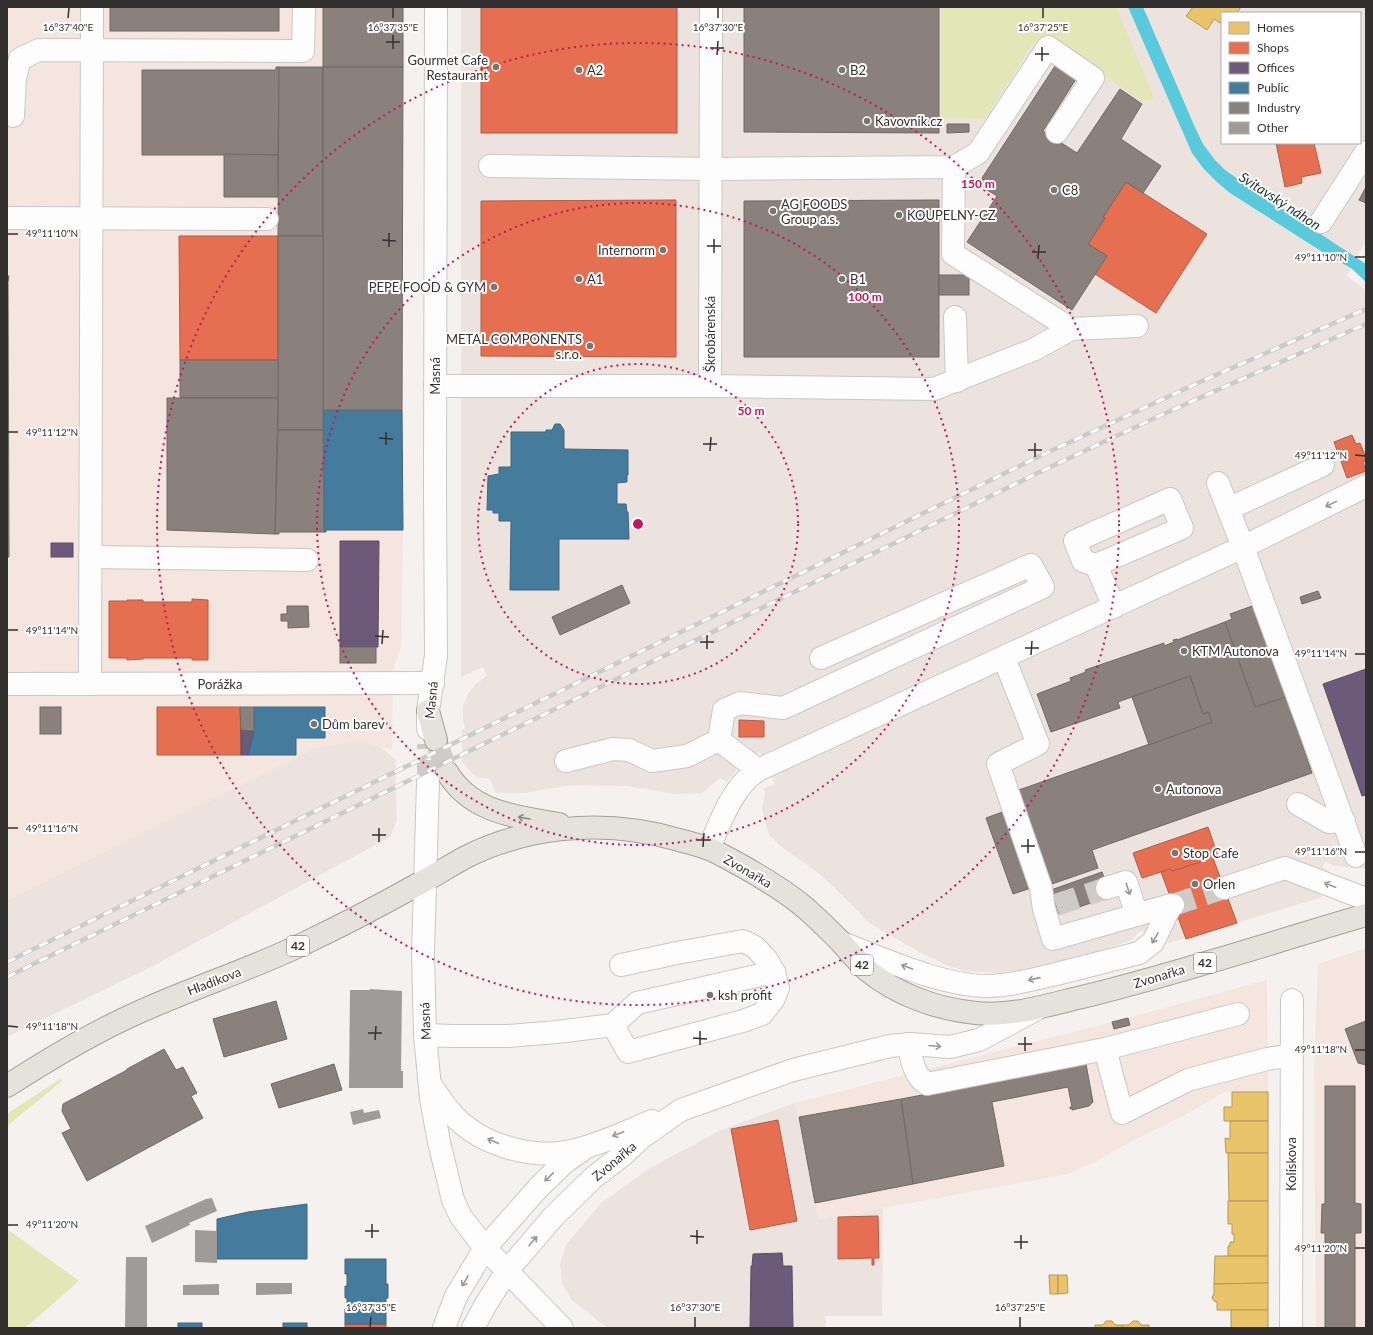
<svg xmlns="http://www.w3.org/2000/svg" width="1373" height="1335" viewBox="0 0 1373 1335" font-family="Lato,sans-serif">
  <rect width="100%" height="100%" fill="#f5f1ef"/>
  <g fill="#ece3de" fill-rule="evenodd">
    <path d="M 461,7 L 1366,7 L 1366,241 L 1359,252 L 1347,276 L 1366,290 L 1366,869 L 1335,866 L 1326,862 L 1323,865 L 1323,868 L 1329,871 L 1319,894 L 1323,897 L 1169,943 L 1140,931 L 1132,940 L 1112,947 L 1036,968 L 1035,966 L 1017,970 L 1000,973 L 980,972 L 965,971 L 946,965 L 925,955 L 879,929 L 866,920 L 856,909 L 821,875 L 779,845 L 769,835 L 762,810 L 765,792 L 763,789 L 775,784 L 760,752 L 743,762 L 727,782 L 720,778 L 702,793 L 675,794 L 627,786 L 573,785 L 525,793 L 496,793 L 490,779 L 476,777 L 469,770 L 464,763 L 462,763 L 462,730 L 465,728 L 463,719 L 463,706 L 468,694 L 476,684 L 487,676 L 483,667 L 461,677 ZM 1222,13 L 1360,13 L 1360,143 L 1222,143 Z"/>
    <polygon points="351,742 367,742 382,748 396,760 396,798 397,820 390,837 151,967 7,1037 7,901 317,747"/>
    <polygon points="795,1103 799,1117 838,1217 883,1208 882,1316 825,1316 826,1328 609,1328 602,1324 572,1300 562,1283 560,1264 566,1245 601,1203 650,1168 721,1130"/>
  </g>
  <g fill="#f4e5df">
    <polygon points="7,7 403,7 403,530 401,647 393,670 392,749 382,748 367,742 359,742 317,747 7,901"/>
    <polygon points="1366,948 1366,1328 1316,1328 1314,1069 1318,964"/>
    <polygon points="1267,980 1268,1092 1225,1092 1181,1117 1130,1142 1095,1162 1068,1174 818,1220 795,1103 1128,1018"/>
  </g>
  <g fill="#e3e6b6">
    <polygon points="941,7 1116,7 1154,98 1143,102 1059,45 1040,41 1032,44 985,119 941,118"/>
    <polygon points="60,1079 62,1081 7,1126 7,1114"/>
    <polygon points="7,1229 79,1281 25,1328 7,1328"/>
  </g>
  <polygon fill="#59cadb" points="1128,7 1143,7 1194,125 1203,144 1215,160 1225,170 1245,184 1366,264 1366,282 1351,268 1324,253 1230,193 1218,183 1203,168 1192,153"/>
  <g fill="#e9c46a" stroke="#b29858">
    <polygon points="1193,7 1241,7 1237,13 1222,13 1222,24 1214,19 1207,30 1186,16"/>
    <polygon points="1232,1092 1268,1092 1268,1121 1224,1121 1224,1107 1232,1107"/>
    <polygon points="1230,1121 1268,1121 1268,1153 1226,1153 1225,1138 1230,1139"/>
    <polygon points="1228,1153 1268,1153 1268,1201 1229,1201"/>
    <polygon points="1228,1201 1268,1201 1268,1256 1228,1256 1228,1246 1230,1246 1230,1242 1234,1242 1234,1234 1232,1234 1232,1224 1228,1224"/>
    <polygon points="1215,1256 1268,1256 1268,1283 1214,1284"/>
    <polygon points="1049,1275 1058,1275 1058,1294 1050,1294"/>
    <polygon points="1058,1275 1067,1275 1068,1293 1058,1294"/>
    <polygon points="1268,1283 1268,1310 1217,1310 1217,1302 1214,1301 1212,1298 1214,1293 1214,1284"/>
    <rect x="1231" y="1310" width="37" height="18"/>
    <polygon points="1106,1321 1112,1321 1115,1325 1122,1325 1122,1328 1095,1328 1095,1325 1103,1325"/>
    <polygon points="1133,1321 1138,1321 1141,1325 1149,1325 1149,1328 1122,1328 1122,1325 1129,1325"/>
  </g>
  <g fill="#e76f51" stroke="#b15c47">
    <rect x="481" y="7" width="196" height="126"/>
    <polygon points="1276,143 1314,143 1321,173 1301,177 1302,183 1285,187"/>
    <polygon points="1126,182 1207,234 1156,313 1095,274 1107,256 1088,244 1105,218 1103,217"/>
    <polygon points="676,200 676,357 481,356 481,201"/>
    <polygon points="179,236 278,236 278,360 180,360"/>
    <polygon points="1352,435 1356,444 1360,443 1366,458 1366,461 1363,462 1366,471 1347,478 1334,442"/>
    <polygon points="192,599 208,600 208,660 192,660 192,658 143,658 143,659 127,660 127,658 109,658 109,601 127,601 127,600 143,600 143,602 192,602"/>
    <polygon points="157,707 240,707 241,755 157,755"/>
    <polygon points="739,720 764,721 764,737 739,737"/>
    <polygon points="1208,827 1217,853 1216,857 1212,854 1205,856 1204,861 1172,871 1170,869 1142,878 1133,853"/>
    <polygon points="1212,854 1216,857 1213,858 1237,923 1186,939 1161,872 1170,869 1172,871 1204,861 1205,856"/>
    <polygon points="778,1120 797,1221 750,1230 731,1129"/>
    <polygon points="878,1216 879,1258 874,1258 874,1265 872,1265 872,1258 838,1259 838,1217"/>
    <rect x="345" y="1324" width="41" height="4"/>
  </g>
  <g fill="#6d597a" stroke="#5c4d64">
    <polygon points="340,541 379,541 378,647 340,647"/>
    <rect x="51" y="543" width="22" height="14"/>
    <polygon points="1366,669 1366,795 1362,796 1323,684"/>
    <polygon points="241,730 254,731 248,755 241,755"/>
    <polygon points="782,1253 783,1266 792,1266 793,1328 750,1328 751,1266 752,1266 753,1254"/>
  </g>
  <g fill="#457b9d" stroke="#40657c">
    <polygon points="323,410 402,410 403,530 326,530 326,532 324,532"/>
    <polygon points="555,424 560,424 564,430 564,449 628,450 628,475 627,475 627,482 617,483 617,504 626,504 627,512 628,512 629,539 559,539 559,590 510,590 511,521 499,521 499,513 493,513 493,510 487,510 488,476 499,474 499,467 511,467 511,432 546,432 546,430 552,430"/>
    <polygon points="254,707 325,707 325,738 296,738 296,755 248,755 254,731"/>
    <polygon points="307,1204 307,1259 217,1259 217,1219 248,1212"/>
    <polygon points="345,1259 386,1259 386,1284 388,1284 388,1298 386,1298 386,1324 345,1324 345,1309 347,1309 347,1298 345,1298 345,1286 347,1286 347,1274 345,1274"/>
    <rect x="178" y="1323" width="24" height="5"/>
    <rect x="283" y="1323" width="24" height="5"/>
  </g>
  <g fill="#8a817c" stroke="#706965">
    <rect x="110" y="7" width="169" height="24"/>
    <rect x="323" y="7" width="80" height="60"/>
    <polygon points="744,7 939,7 939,133 744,132"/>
    <polygon points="1055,66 1076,79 1043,131 1077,153 1120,89 1142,104 1121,139 1161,166 1143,193 1126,182 1103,217 1105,218 1088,244 1107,256 1072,310 967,242 997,196 984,188 982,178"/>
    <polygon points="276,67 279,67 278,155 142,155 142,70 276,70"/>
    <polygon points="279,67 323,67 323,236 278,236"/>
    <polygon points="323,67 403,67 402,410 323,410"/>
    <polygon points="947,124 969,124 969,132 947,133"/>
    <polygon points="224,154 278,155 278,197 224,197"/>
    <polygon points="1366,187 1366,203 1359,200"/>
    <polygon points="939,200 939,357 744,357 744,201"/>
    <rect x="278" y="236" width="45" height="194"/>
    <rect x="939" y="275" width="30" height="20"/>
    <polygon points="7,276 9,276 8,282 9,557 7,557"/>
    <rect x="180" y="360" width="98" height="38"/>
    <polygon points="167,398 278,398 275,534 167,530"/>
    <polygon points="278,430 323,430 324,532 279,532 279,534 275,534"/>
    <polygon points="622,585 630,603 560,635 552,617"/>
    <polygon points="1318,591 1321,598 1302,604 1300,597"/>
    <polygon points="1255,605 1286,697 1255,707 1225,622 1232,619 1230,614"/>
    <polygon points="287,606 308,606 309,627 288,628 288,621 281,621 281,614 287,614"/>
    <polygon points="1225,622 1255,707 1286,697 1312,773 1092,850 1098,868 1049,885 1016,791 1212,722 1208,712 1203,714 1190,676 1118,702 1120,708 1051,732 1037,694 1071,681 1070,678 1086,672 1085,670 1164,643 1164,646 1174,642 1173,640 1177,639 1177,640"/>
    <rect x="340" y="647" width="36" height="16"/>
    <polygon points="1190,676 1203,714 1208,712 1212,722 1149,745 1132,697"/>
    <rect x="40" y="707" width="21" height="27"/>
    <polygon points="240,707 254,707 254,731 241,730"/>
    <polygon points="1008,810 1034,887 1013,894 986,818"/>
    <polygon points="1102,872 1111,896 1059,914 1051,890"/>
    <polygon points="276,1001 287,1039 224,1057 213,1019"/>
    <polygon points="1128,1018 1130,1025 1114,1029 1112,1022"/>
    <polygon points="1366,1021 1366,1065 1358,1063 1345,1029"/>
    <polygon points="164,1049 176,1070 183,1067 197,1093 191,1096 203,1118 87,1181 62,1133 71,1129 62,1111 63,1104 127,1070 127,1069"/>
    <polygon points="334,1064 342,1090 279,1108 271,1084"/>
    <polygon points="1086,1064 1093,1102 1089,1106 1072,1110 1072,1108 1070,1109 1070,1107 1072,1107 1068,1087 992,1102 1004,1166 913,1184 901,1099"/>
    <polygon points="1325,1086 1355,1086 1355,1203 1361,1204 1361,1233 1355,1233 1355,1328 1325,1328 1325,1233 1321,1233 1322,1204 1325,1204"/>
    <polygon points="901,1099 913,1184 815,1203 799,1117"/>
  </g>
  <g fill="#9e9b99">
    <polygon points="370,989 402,991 401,1071 403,1071 403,1088 349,1088 350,990 370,990"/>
    <polygon points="363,1109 364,1113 379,1110 381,1118 353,1125 350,1112"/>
    <polygon points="212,1198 217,1211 189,1223 190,1225 152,1243 145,1226 206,1199"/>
    <polygon points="195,1230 217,1231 217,1263 195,1262"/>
    <polygon points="126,1257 147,1257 147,1328 125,1328"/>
    <polygon points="256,1283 292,1283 292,1294 256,1295"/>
    <polygon points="219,1284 219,1295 183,1295 183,1285"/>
  </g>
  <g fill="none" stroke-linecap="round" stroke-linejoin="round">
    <g stroke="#cecbc9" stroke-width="22" stroke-dasharray="22 11" stroke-linecap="butt">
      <polyline points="428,782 428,744"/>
      <polyline points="1056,905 1107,888"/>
      <polyline points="1173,905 1224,888"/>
    </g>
    <polyline stroke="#cecbc9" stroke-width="22" stroke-dasharray="22 11" stroke-linecap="butt" points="436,740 447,772"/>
    <defs>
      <g id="minor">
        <polyline points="13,116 15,78 20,59 39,50 303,51 304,7"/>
        <polyline points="490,166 711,169 954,167 978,153 1048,47 1093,78 1057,132"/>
        <polyline points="954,167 953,254 1071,329"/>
        <polyline points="7,218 267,219"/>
        <polyline points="1321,222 1366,152"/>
        <polyline points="955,317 957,381"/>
        <polyline points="435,386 710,386 711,7"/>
        <polyline points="710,386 934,389 1033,350 1071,329 1137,326"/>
        <polyline points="1218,483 1243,547 1356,856"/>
        <polyline points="1228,509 1323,465"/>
        <polyline points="90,557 307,560"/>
        <polyline points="1096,565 1083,561 1075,541 1170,499 1182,528 1096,565 1114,607"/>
        <polyline points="1004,658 1038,744 998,764 1041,888 1044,909 1053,939 1171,905"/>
        <polyline points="7,684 433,683"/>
        <polyline points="90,684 92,7"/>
        <polyline points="428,729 428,711 436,655 435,488 436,7"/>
        <polyline points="566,761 613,749 629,750 652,761 687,756 719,740"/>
        <polyline points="758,770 719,740 724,710 740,703 783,708 1043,587 1031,565 821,658"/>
        <polyline points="428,782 423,953 425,1035 431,1098 439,1142 453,1200 461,1217 485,1248 562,1328"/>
        <polyline points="1298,804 1329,822 1344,821"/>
        <path d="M 709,848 C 721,821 732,787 758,770 L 1243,547 L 1366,486"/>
        <polyline points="1107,888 1126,882 1137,915"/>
        <polyline points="1224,888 1285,868 1366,899"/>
        <path d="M 842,943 C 884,959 942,986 987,986 C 1010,986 1034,979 1056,974 C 1083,967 1111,960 1139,953 L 1153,942 L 1171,905 L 1173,905"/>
        <polyline points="613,1025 628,1052 743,1021 762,1014 773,1000 778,988 774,972 767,960 755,947 743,941 677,953 621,965"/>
        <polyline points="425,1035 452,1036 507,1036 557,1032 613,1025 637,1003 774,972"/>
        <path d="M 908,1044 C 912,1059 913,1075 927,1084 L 1105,1049 L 1238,1014"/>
        <polyline points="1105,1049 1122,1113 1188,1080 1267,1059 1292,1055"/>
        <path d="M 431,1085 C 438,1096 445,1107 455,1117 C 482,1145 533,1160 571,1151 C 599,1145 625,1132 652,1121"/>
        <polyline points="444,1328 456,1296 485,1248 539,1187 565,1162 581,1151"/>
        <polyline points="473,1328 486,1304 507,1271 553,1217 593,1178 624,1154 641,1138 681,1110 793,1070 890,1046 911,1044 950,1047 979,1040 1037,1009"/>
        <polyline points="1291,1328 1292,1000"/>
      </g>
      <g id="major">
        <polyline points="428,711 436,740"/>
        <path d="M 447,772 C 471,813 517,817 559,824"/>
        <path d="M 7,1086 C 49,1059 92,1033 137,1013 C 192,988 249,970 303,944 C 343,925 383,904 422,882 C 438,874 452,864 468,856 C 488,846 509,839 531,834 C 580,824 631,826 679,840 C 691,843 703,846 714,851 C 745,867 776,884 803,906 C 816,917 829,930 841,942 C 849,951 857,961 867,970 C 897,995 937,1009 976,1013 C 1013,1017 1051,1004 1086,996 C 1180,973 1273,942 1366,915"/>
      </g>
    </defs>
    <use href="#minor" stroke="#cac7c5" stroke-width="24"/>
    <use href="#major" stroke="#a6a196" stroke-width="24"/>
    <use href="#minor" stroke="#fefdfd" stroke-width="22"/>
    <use href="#major" stroke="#e4e2db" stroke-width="22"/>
    <defs>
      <g id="rail">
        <polyline points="7,962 1040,456 1200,382 1366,309"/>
        <polyline points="7,977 1046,469 1159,416 1366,324"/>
      </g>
    </defs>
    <use href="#rail" stroke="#cbcbca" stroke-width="4.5"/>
    <use href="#rail" stroke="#fff" stroke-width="3" stroke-dasharray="9" stroke-linecap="butt"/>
  </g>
  <defs><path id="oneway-shaft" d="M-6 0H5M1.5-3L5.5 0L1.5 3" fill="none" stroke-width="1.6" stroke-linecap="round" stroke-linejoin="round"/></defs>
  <g stroke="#989796">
    <use href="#oneway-shaft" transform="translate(1331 504) rotate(154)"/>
    <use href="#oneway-shaft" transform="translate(1330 885) rotate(-159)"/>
    <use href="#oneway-shaft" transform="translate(1128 889) rotate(72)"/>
    <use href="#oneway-shaft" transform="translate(1155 938) rotate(120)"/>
    <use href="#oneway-shaft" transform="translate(907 967) rotate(-160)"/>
    <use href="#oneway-shaft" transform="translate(1034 979) rotate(167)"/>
    <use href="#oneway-shaft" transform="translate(935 1046) rotate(5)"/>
    <use href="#oneway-shaft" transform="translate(618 1134) rotate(159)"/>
    <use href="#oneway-shaft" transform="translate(493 1141) rotate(-156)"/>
    <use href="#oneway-shaft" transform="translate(549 1177) rotate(136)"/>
    <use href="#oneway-shaft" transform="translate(533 1241) rotate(-49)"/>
    <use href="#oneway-shaft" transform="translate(465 1281) rotate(120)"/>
  </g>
  <use stroke="#8c8a85" href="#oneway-shaft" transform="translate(524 818) rotate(-170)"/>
  <path fill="none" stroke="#33312f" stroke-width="1.5" d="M 68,18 L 69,8M 393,18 L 393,8M 718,18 L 718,8M 1043,18 L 1043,8M 386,42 L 400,42M 710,48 L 724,48M 393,49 L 393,35M 1035,54 L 1049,54M 717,55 L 718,41M 1042,61 L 1042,47M 8,234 L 18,234M 382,240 L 396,241M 707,246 L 721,246M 389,247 L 389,233M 1032,252 L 1046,252M 714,253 L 714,239M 1355,257 L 1365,257M 1038,259 L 1039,245M 8,432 L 18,432M 379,438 L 393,439M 703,444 L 717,444M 386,445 L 386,432M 1028,450 L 1042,450M 710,451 L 711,437M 1355,455 L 1365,456M 1035,457 L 1035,443M 8,630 L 18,630M 375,636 L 389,637M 700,642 L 714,642M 382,644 L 383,630M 1025,648 L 1039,648M 707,649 L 707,635M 1355,654 L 1365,654M 1031,655 L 1032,641M 8,828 L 18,828M 372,835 L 386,835M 697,840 L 711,840M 379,842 L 379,828M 1021,846 L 1035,846M 703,847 L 704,833M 1355,852 L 1365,852M 1028,853 L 1028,839M 8,1026 L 18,1027M 368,1033 L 382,1033M 693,1038 L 707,1039M 375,1040 L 376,1026M 1018,1044 L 1032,1044M 700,1045 L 700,1031M 1355,1050 L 1365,1050M 1025,1051 L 1025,1037M 8,1225 L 18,1225M 365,1231 L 379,1231M 690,1236 L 704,1237M 372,1238 L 372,1224M 1014,1242 L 1028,1242M 697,1244 L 697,1230M 1355,1248 L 1365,1248M 1021,1249 L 1021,1235M 370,1327 L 371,1317M 695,1327 L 695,1317M 1020,1327 L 1020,1317"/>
  <g fill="none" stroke="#c2185b" stroke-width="2" stroke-dasharray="2 4">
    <circle cx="638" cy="524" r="160"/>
    <circle cx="638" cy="524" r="321"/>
    <circle cx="638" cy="524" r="481"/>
  </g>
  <g fill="#777472" stroke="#fff" stroke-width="1.5">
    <circle cx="496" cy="67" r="4"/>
    <circle cx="579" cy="70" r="4"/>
    <circle cx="842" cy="70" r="4"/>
    <circle cx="867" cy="121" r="4"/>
    <circle cx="1054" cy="190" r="4"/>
    <circle cx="773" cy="211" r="4"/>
    <circle cx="899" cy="215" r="4"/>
    <circle cx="663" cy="250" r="4"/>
    <circle cx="579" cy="279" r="4"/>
    <circle cx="842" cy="279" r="4"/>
    <circle cx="494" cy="287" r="4"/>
    <circle cx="590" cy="346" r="4"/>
    <circle cx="1184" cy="651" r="4"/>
    <circle cx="314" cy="724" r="4"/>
    <circle cx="1158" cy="789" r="4"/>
    <circle cx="1175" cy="853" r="4"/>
    <circle cx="1195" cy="884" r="4"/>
    <circle cx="710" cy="995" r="4"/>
  </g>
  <g text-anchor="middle" stroke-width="4" stroke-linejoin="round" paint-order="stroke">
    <g fill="#fff" stroke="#706f6d" stroke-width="1">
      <rect x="287" y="936" width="22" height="20" rx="3"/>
      <rect x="1194" y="953" width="22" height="20" rx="3"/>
      <rect x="851" y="955" width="22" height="20" rx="3"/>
    </g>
    <g font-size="12" font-weight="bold" fill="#33312f">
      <text x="298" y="950">42</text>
      <text x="1205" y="967">42</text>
      <text x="862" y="969">42</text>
    </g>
    <g font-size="13" fill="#33312f" stroke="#fff" text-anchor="start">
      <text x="488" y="65" text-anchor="end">Gourmet Cafe<tspan x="488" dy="15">Restaurant</tspan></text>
      <text x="587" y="75">A2</text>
      <text x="850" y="75">B2</text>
      <text x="875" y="126">Kavovnik.cz</text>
      <text x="1062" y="195">C8</text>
      <text x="781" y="209">AG FOODS<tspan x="781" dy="15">Group a.s.</tspan></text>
      <text x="907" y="220">KOUPELNY-CZ</text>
      <text x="655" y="255" text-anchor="end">Internorm</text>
      <text x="587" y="284">A1</text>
      <text x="850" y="284">B1</text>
      <text x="486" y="292" text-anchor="end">PEPE FOOD &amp; GYM</text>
      <text x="582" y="344" text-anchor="end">METAL COMPONENTS<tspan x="582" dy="15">s.r.o.</tspan></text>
      <text x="1192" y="656">KTM Autonova</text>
      <text x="322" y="729">Dům barev</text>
      <text x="1166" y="794">Autonova</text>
      <text x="1183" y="858">Stop Cafe</text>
      <text x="1203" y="889">Orlen</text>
      <text x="718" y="1000">ksh profit</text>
    </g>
    <g font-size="13" fill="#33312f" stroke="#fff">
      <text transform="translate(710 334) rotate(-90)" y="5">Škrobárenská</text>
      <text transform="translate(435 376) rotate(-90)" y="5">Masná</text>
      <text x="220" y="689">Porážka</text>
      <text transform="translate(431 700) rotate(-84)" y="5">Masná</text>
      <text transform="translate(748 871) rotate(30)" y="5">Zvonařka</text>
      <text transform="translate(1159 976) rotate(-17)" y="5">Zvonařka</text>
      <text transform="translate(214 981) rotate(-21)" y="5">Hladíkova</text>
      <text transform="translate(425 1021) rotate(-92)" y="5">Masná</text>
      <text transform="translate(614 1161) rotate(-40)" y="5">Zvonařka</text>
      <text transform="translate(1291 1164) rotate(-90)" y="5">Kolískova</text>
    </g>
    <g font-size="14" font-style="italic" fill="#1c3438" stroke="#fff">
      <text transform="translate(1280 201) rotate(33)" y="5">Svitavský náhon</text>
    </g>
  </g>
  <g font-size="10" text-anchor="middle" fill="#33312f" stroke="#fff" stroke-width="4" stroke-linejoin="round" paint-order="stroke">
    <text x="68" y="31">16°37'40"E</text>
    <text x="393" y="31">16°37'35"E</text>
    <text x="718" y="31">16°37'30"E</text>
    <text x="1043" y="31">16°37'25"E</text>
    <text x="52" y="237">49°11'10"N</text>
    <text x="1321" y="261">49°11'10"N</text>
    <text x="52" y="436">49°11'12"N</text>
    <text x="1321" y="459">49°11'12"N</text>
    <text x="52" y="634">49°11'14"N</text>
    <text x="1321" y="657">49°11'14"N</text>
    <text x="52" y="832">49°11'16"N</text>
    <text x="1321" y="855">49°11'16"N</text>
    <text x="52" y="1030">49°11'18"N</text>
    <text x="1321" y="1053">49°11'18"N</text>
    <text x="52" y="1228">49°11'20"N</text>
    <text x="1321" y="1252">49°11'20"N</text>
    <text x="371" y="1311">16°37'35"E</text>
    <text x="695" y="1311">16°37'30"E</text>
    <text x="1020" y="1311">16°37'25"E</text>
  </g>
  <circle cx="638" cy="524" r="6" fill="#c2185b" stroke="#fff" stroke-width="2"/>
  <g font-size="12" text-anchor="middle" font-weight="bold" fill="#c2185b" stroke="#fff" stroke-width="4" stroke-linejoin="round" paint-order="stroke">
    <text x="978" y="188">150 m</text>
    <text x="865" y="301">100 m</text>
    <text x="751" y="415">50 m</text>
  </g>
  <rect width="1373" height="1335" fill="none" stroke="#33312f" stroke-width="16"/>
  <rect x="1221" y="12" width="140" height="132" fill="#ffffff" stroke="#adadac"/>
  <rect x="1229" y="22" width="20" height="12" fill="#e9c46a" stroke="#adadac"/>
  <text x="1257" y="32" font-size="12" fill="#33312f">Homes</text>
  <rect x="1229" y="42" width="20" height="12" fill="#e76f51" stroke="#adadac"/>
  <text x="1257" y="52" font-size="12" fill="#33312f">Shops</text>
  <rect x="1229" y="62" width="20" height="12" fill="#6d597a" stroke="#adadac"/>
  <text x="1257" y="72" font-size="12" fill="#33312f">Offices</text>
  <rect x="1229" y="82" width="20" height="12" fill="#457b9d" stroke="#adadac"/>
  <text x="1257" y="92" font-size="12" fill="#33312f">Public</text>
  <rect x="1229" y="102" width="20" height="12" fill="#8a817c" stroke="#adadac"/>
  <text x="1257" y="112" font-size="12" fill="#33312f">Industry</text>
  <rect x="1229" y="122" width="20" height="12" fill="#9e9b99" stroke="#adadac"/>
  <text x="1257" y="132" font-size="12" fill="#33312f">Other</text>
</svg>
